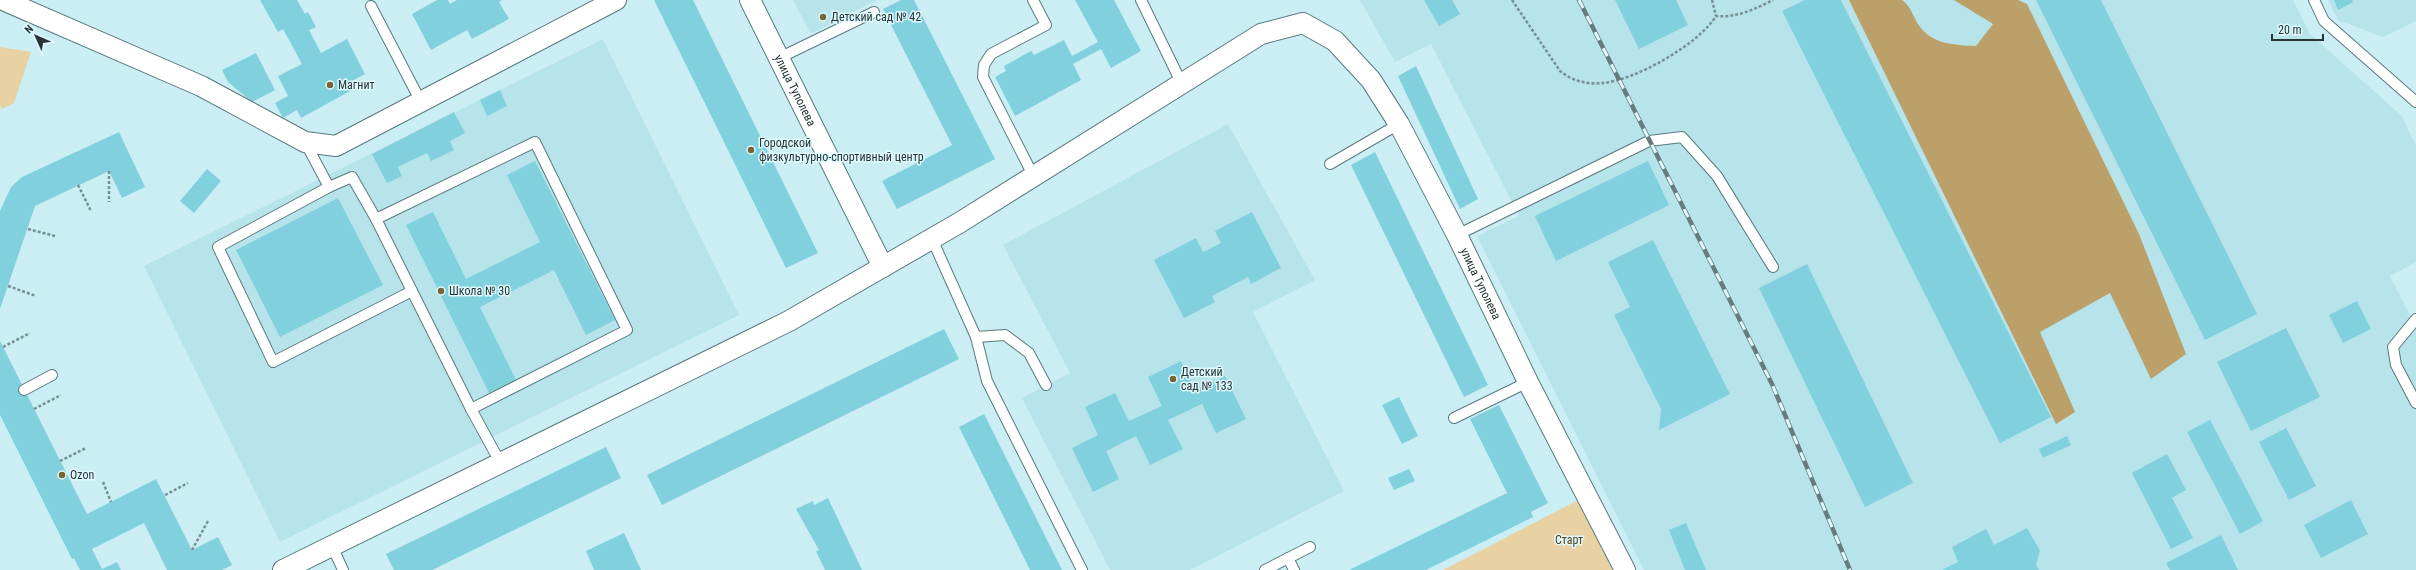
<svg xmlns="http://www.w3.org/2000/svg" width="2416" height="570" viewBox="0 0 2416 570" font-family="'Roboto Condensed',sans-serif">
  <rect width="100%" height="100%" fill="#cbeef4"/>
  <g fill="#b7e3eb">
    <polygon points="793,0 877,0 811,34"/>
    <polygon points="1360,0 2293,0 2310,34 2402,116 2416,146 2416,262 2390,276 2416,327 2416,570 1644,570 1477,236 1519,216 1431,44 1395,62"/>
    <polygon points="2328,0 2416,0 2416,21 2383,37 2338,20"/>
    <polygon points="603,39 739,315 280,542 144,266"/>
    <polygon points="1228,124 1315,280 1253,312 1344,491 1190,570 1110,570 1022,398 1070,373 1003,245"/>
  </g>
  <g fill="#e8d2a4">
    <polygon points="0,47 31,52 14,103 2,109 0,105"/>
    <polygon points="1582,498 1618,570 1443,570"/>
  </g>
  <path fill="#bba169" d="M 1849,0 L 1902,0 C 1912,7 1913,19 1921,28 C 1934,45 1957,45 1976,46 L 1993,24 L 1954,0 L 2018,0 L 2027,4 L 2139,234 L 2186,354 L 2151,379 L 2110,293 L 2040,332 L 2075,412 L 2056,424 Z"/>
  <g fill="#81d0de">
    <polygon points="260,0 297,0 305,14 308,12 316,27 309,30 321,53 347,39 365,74 350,82 354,89 301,118 297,110 283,118 275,103 288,96 278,76 302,64 283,29 278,32"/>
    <polygon points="437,0 448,0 450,4 457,0 502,0 499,2 509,19 472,39 467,30 431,50 412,14"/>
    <polygon points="654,0 693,0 818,253 786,268"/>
    <polygon points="901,0 914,0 995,159 897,209 882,181 952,145 883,9"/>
    <polygon points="1075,0 1114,0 1141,51 1111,68 1101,49 1073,64 1081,80 1015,116 995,77 1006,71 1004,66 1031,51 1034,55 1064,40 1072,56 1098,42"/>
    <polygon points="1424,0 1452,0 1460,14 1439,26"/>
    <polygon points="1615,0 1676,0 1688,25 1639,49"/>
    <polygon points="1805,0 1841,0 2051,417 2000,443 1782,11"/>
    <polygon points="2036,0 2101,0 2257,314 2205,340"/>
    <polygon points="2334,0 2352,0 2353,2 2338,10"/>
    <polygon points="256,53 275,90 252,102 228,82 222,70"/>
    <polygon points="1416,66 1478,199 1460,209 1398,76"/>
    <polygon points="500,90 507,106 487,116 480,100"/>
    <polygon points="454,112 465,133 450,141 454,150 431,161 427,153 398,167 402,176 387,183 372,154"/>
    <polygon points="119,132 145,187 122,198 109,171 35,206 0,309 0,211 11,187 22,177"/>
    <polygon points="1375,152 1488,385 1464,397 1351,165"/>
    <polygon points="535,161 615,320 586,335 554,270 480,307 516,380 489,393 406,225 433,212 466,279 540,242 507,175"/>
    <polygon points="1648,161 1669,205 1556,261 1535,216"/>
    <polygon points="207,169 221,181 194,213 180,201"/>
    <polygon points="338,198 383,285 280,337 236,250"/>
    <polygon points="1252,212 1281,268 1251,284 1248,277 1212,296 1215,302 1184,318 1154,260 1196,238 1203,252 1221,243 1215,231"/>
    <polygon points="1653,240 1730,394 1659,430 1661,409 1614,315 1630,307 1608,262"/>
    <polygon points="1807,264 1913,483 1865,507 1759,288"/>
    <polygon points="2357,301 2371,329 2343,343 2329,315"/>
    <polygon points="2286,328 2320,397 2251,431 2217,362"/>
    <polygon points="944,329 959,359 662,505 647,475"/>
    <polygon points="0,341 87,514 156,479 192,550 218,537 232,565 222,570 167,570 144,523 92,549 102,569 117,562 121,570 80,570 74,558 72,559 0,415"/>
    <polygon points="1181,361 1195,390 1225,376 1246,419 1216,433 1202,404 1168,420 1183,449 1150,465 1136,436 1106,451 1119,479 1093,492 1072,448 1098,435 1085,407 1115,393 1129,421 1162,406 1148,377"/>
    <polygon points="1399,397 1418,436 1402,444 1382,405"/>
    <polygon points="1499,405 1548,503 1531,512 1533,517 1426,570 1349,570 1507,493 1470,419"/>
    <polygon points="984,414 1062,570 1030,570 959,427"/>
    <polygon points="2210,420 2263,521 2240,534 2187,432"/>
    <polygon points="2286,428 2316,486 2289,500 2259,442"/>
    <polygon points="2067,436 2071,445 2043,458 2039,449"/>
    <polygon points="606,447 621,478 432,570 394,570 386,554"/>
    <polygon points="2167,454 2186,490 2172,498 2193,538 2171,549 2132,473"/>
    <polygon points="1409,469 1415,481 1394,490 1388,478"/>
    <polygon points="828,498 862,570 825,570 816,551 819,550 796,509 813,501 814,505"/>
    <polygon points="2351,500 2368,534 2321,558 2304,525"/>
    <polygon points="1686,523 1706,570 1685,570 1669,530"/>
    <polygon points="2027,528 2040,551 2036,565 2039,570 1942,570 1958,562 1952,547 1986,529 1994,545"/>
    <polygon points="624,533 641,570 594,570 586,551"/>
    <polygon points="2221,535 2238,570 2170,570 2166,563"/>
  </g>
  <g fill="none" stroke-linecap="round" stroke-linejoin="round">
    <defs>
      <g id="service">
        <polyline points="1033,0 1046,25 991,54 984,65 983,77 1034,177"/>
        <polyline points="1141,0 1181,82"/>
        <polyline points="2314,0 2324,21 2416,102"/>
        <polyline points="371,6 421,102"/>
        <polyline points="779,58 874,12"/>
        <polyline points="305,142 329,187 352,177 376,219"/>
        <polygon points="535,142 627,330 471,409 376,219"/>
        <polyline points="1330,164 1399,124"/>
        <polyline points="329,187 218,247 273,362 412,291"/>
        <polyline points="1457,235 1649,141 1682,137 1717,176 1773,267"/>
        <polyline points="932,239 976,337 987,381 1082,570"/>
        <polyline points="2416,319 2393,347 2396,365 2416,403"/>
        <polyline points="976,337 1005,335 1029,353 1046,385"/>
        <polyline points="24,390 52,375"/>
        <polyline points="471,409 501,464"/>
        <polyline points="1454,418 1528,382"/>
        <polyline points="332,546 343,570"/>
        <polyline points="1288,558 1294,570"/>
        <polyline points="1265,570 1310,547"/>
      </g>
      <g id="minor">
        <polyline points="3,0 201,86 305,142 336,146 616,0"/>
        <path id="s1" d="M 750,0 L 883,267"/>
        <path id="s2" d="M 283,570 L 789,321 L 959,223 L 1261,34 L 1303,23 L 1335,41 L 1371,80 L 1399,124 L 1457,235 L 1528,382 L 1625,570"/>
      </g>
    </defs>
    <use href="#service" stroke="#59797e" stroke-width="12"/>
    <use href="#minor" stroke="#59797e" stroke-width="22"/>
    <g stroke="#789094" stroke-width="2.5" stroke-dasharray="3 2" stroke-linecap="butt">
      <path d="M 1512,0 L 1560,71 C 1572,81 1588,85 1603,83 C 1636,80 1699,44 1716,16 C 1737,18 1755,9 1773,0"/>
      <polyline points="1712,0 1716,16"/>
      <polyline points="109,171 109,202"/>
      <polyline points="78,185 91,211"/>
      <polyline points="28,229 55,236"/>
      <polyline points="8,286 36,296"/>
      <polyline points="3,347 30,333"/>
      <polyline points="34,409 61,395"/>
      <polyline points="60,461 86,448"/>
      <polyline points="103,482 111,502"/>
      <polyline points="165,495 188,483"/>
      <polyline points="192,550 208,521"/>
    </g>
    <use href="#service" stroke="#fff" stroke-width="10"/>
    <use href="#minor" stroke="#fff" stroke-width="20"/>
    <defs>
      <polyline id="rail" points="1579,0 1772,384 1850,570"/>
    </defs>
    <use href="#rail" stroke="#657b7e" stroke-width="4.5"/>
    <use href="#rail" stroke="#defaff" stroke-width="3" stroke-dasharray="9" stroke-linecap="butt"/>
  </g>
  <g fill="#7a6434" stroke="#defaff" stroke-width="1.5">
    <circle cx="823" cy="17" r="4"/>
    <circle cx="330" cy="85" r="4"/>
    <circle cx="751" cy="150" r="4"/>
    <circle cx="441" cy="291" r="4"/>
    <circle cx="1173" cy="379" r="4"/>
    <circle cx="62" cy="475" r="4"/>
  </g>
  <g text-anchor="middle" stroke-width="3" stroke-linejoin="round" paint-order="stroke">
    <g font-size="12" fill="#263436" stroke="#defaff" text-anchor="start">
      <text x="831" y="21">Детский сад № 42</text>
      <text x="338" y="89">Магнит</text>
      <text x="759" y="147">Городской<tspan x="759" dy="14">физкультурно-спортивный центр</tspan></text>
      <text x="449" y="295">Школа № 30</text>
      <text x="1181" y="376">Детский<tspan x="1181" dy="14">сад № 133</tspan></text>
      <text x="70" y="479">Ozon</text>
    </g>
    <g font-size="12" fill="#263436" stroke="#defaff">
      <text dy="4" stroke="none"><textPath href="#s1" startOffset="101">улица Туполева</textPath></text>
      <text dy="4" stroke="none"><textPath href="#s2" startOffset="1481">улица Туполева</textPath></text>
    </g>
    <g font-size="12" fill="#523f12" stroke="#defaff">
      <text x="1569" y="544">Старт</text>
    </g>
  </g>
  <g transform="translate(36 36) rotate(315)" stroke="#defaff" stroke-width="3" paint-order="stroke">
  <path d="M0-3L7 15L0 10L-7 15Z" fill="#263436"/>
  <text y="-6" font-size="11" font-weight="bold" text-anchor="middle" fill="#263436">N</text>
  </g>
  <path d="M2272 34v6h51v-6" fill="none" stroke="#263436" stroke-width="2"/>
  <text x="2278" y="34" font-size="12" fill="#263436" stroke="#defaff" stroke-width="3" paint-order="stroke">20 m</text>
</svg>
